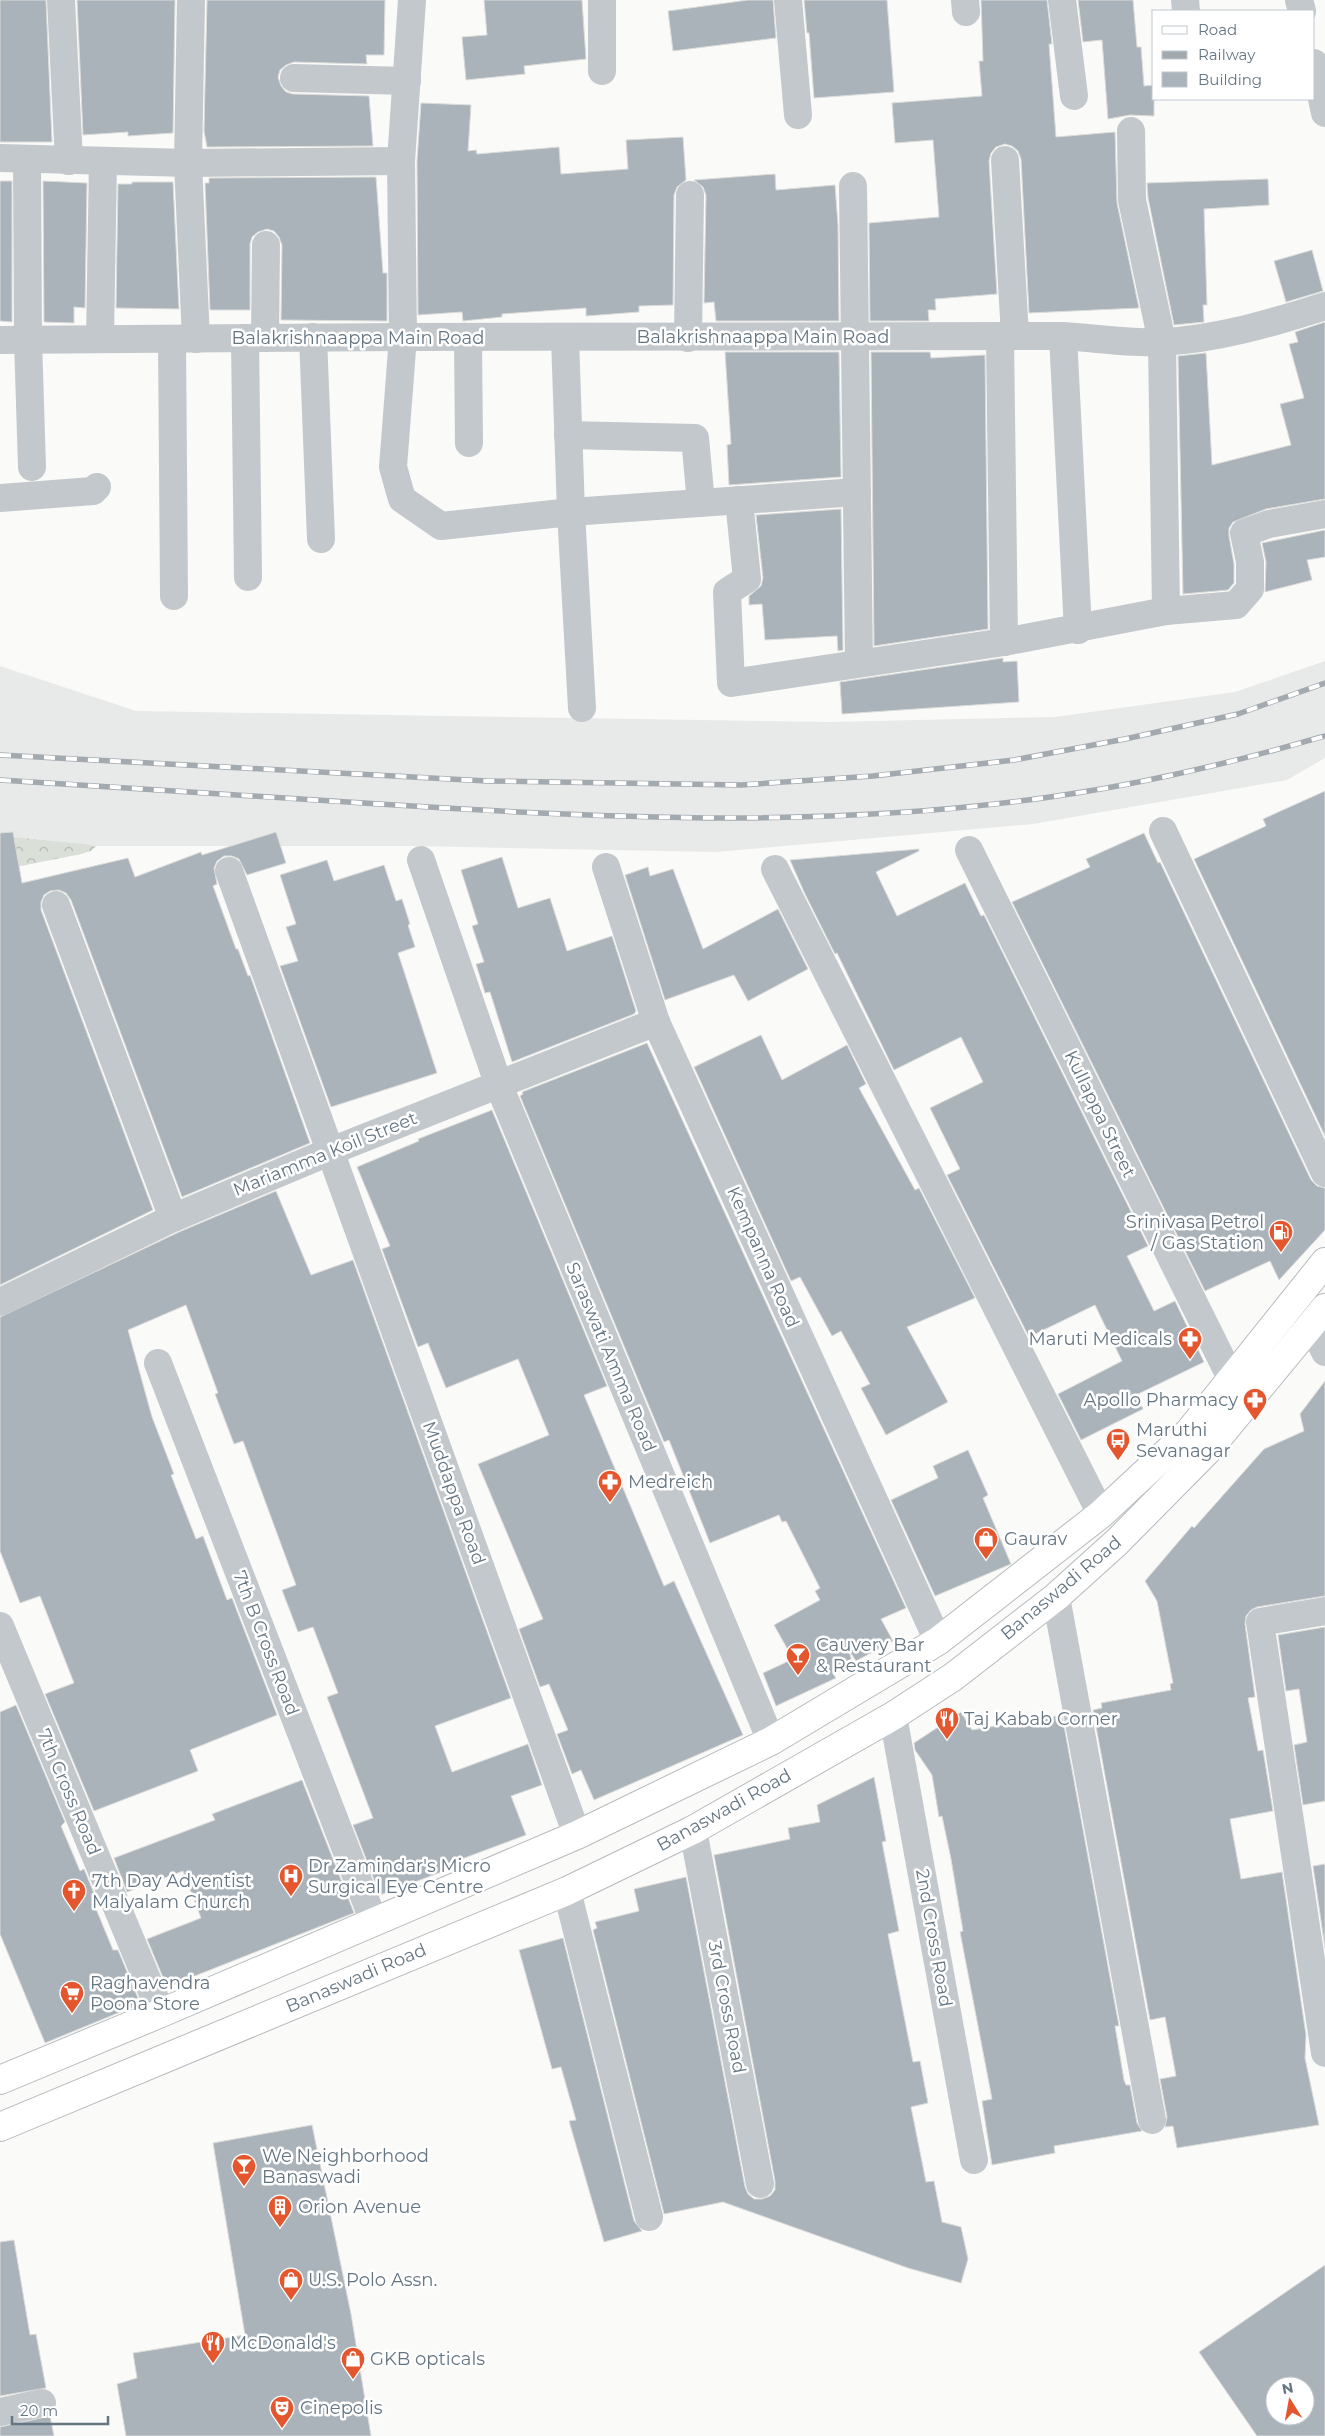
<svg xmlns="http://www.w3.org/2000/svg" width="1325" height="2436" viewBox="0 0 1325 2436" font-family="Montserrat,sans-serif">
  <defs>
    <pattern id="forest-crowns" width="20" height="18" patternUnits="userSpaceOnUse" patternTransform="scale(1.25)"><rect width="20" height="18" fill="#dadfd7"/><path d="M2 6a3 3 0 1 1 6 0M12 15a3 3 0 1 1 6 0" fill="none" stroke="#b4b9b4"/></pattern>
  </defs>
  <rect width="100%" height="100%" fill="#fafaf8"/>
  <polygon fill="#e8e9e9" points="1325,661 1325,758 1287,780 1033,824 716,852 412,846 96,846 81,854 0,870 0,666 136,711 829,722 1055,717 1235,692"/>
  <polygon fill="url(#forest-crowns)" points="0,836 83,844 96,846 91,851 81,854 0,870"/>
  <g fill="#aab3b9" stroke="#dcdcda" fill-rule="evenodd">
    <polygon points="0,0 46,0 52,142 0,142"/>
    <polygon points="77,0 175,0 173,133 128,136 128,132 83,135"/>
    <polygon points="207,0 385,0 384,55 366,55 367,64 294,62 286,65 280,70 278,77 281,86 286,92 293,94 369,96 373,146 207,147 204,131"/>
    <polygon points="484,0 582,0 586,59 524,66 525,74 466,80 462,37 487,35"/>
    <polygon points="748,0 773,0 776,38 673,51 668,11"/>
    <polygon points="804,0 887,0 894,92 814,98 809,33 807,33"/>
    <polygon points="981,0 1047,0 1052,44 1049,44 1056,137 1115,132 1117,203 1139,308 1029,313 1021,159 1018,151 1012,146 1005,144 996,147 991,153 989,161 997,294 935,299 936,310 928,310 929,321 870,321 869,223 939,217 933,140 895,143 892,103 982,96 979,61 983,61"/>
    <polygon points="1078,0 1133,0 1137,47 1141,47 1144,86 1154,85 1154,116 1130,115 1108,119 1102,40 1083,42"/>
    <polygon points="421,103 471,105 468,151 476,150 477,154 559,147 561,174 628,169 626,140 683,137 686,180 677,187 674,195 673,305 639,306 639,312 586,316 586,308 502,314 502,317 463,321 462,312 418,315 417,161"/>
    <polygon points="775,174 776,190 835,185 838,225 839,321 716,321 714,302 704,303 706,195 703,187 694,180"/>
    <polygon points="376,177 383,273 387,273 387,321 281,320 282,245 279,237 274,231 267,229 258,232 252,237 250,244 250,310 210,310 205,183 209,183 209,178"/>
    <polygon points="1268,179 1269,205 1204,209 1207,305 1203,305 1204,322 1174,325 1148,198 1147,183"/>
    <polygon points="0,181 12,181 12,322 0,321"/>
    <polygon points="43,181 87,183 85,308 74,307 74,323 44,322"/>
    <polygon points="132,182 173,182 179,309 116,308 118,184 132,184"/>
    <polygon points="1312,250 1323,291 1286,302 1274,261"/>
    <polygon points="1325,322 1325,499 1266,509 1233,522 1229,528 1229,536 1234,564 1234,583 1228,590 1183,594 1178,356 1206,353 1212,465 1291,445 1280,404 1304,398 1289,344 1298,342 1295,332"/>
    <polygon points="725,352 839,352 841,477 729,485 727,445 731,444"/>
    <polygon points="871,352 930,352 931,358 985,355 988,629 874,646"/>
    <polygon points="841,509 843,650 838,651 837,636 765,640 762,604 749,605 749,596 761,586 763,578 756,515"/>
    <polygon points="1325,530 1325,557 1307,560 1312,580 1265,592 1266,562 1262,543"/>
    <polygon points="1003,658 1003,662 1017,661 1019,702 842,714 840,682"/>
    <polygon points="1325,791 1325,1136 1194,859 1266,826 1263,819"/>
    <polygon points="13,832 22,883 128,858 135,877 201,852 202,855 276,832 286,863 247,875 239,859 232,856 224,856 217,861 214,868 217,884 213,886 236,949 238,949 248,976 250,975 310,1143 182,1197 71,900 66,893 59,890 50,891 44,895 41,902 41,910 153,1210 0,1285 0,833"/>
    <polygon points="1144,833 1158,863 1160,862 1311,1180 1317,1186 1325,1188 1325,1230 1279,1280 1270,1261 1205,1291 1012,902 1090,867 1086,859"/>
    <polygon points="919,849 919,851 876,872 897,916 965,883 981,916 984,915 1148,1246 1127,1256 1154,1311 1175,1301 1204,1362 1136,1395 1143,1409 1081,1440 1058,1394 1122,1361 1095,1305 1029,1337 947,1175 960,1169 930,1108 983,1082 961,1037 894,1070 837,953 835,954 805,894 790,860"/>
    <polygon points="502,857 518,908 550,898 567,951 612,936 636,1011 634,1014 512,1062 490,992 485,993 476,964 484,962 472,926 478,924 461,870"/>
    <polygon points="327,860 334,881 384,865 396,901 402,899 410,924 408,925 415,947 398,953 437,1073 331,1107 280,966 298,961 286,927 296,924 280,875"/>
    <polygon points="648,867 650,876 673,869 703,949 778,909 808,969 748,1001 734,975 665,1000 625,875"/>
    <polygon points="761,1035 782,1080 847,1045 866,1084 859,1088 915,1190 919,1188 975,1298 907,1327 948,1402 886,1435 861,1388 870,1384 841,1331 832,1336 800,1277 791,1281 694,1067"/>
    <polygon points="647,1043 906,1608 881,1619 893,1641 856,1661 849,1650 852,1663 833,1674 836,1678 776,1706 763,1673 793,1659 774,1625 820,1600 815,1591 820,1588 786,1521 782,1522 779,1515 710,1543 669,1440 664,1442 520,1096 523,1094 522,1092"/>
    <polygon points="492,1110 607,1386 584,1395 664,1586 674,1581 743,1735 594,1800 581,1770 572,1774 557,1734 568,1730 549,1684 540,1687 519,1629 543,1619 478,1464 549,1435 518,1359 446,1388 428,1343 418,1347 382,1249 390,1246 357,1167 419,1141 418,1139"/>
    <polygon points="276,1191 311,1275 353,1260 511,1698 435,1726 452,1772 528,1744 542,1785 511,1796 526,1835 459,1860 460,1865 380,1895 353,1825 373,1818 327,1697 338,1693 313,1627 298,1632 282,1590 296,1585 243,1441 234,1444 215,1394 218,1393 186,1305 128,1330 152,1417 174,1474 171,1475 196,1539 203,1536 227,1600 232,1598 277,1715 190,1750 198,1771 94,1811 45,1694 74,1683 40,1596 20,1603 0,1551 0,1317 179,1232"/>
    <polygon points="1325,1381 1325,1596 1257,1607 1251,1610 1246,1616 1245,1624 1255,1697 1248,1698 1258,1751 1263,1750 1273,1811 1230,1819 1241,1879 1282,1872 1306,2035 1305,2058 1319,2125 1177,2148 1173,2126 1165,2127 1167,2117 1160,2079 1176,2076 1165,2017 1150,2020 1093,1710 1102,1708 1101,1703 1171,1690 1170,1684 1173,1683 1157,1601 1145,1581 1192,1526 1194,1528 1264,1449 1304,1431 1300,1414"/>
    <polygon points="968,1450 988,1495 983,1498 1011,1564 935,1596 891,1500 938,1478 933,1466"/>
    <polygon points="1325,1627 1325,1801 1303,1805 1294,1745 1307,1742 1299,1689 1286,1691 1278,1635"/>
    <polygon points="16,1705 65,1822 61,1826 80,1871 84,1869 98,1903 94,1904 113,1950 118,1950 138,1998 133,2000 135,2006 45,2043 0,1934 0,1712"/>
    <polygon points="961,1712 972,1730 1062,1715 1119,2026 1115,2026 1124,2080 1126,2085 1130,2085 1137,2123 1142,2131 1054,2146 1055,2153 992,2165 982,2101 992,2099 960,1932 963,1931 951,1859 942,1816 939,1817 932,1775 915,1750 914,1743"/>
    <polygon points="874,1777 886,1841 882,1842 899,1931 888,1934 913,2062 920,2061 928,2103 911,2107 926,2182 934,2181 942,2222 961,2227 968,2259 961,2283 908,2268 723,2202 664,2214 593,1930 597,1928 595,1922 639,1911 634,1889 686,1877 745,2187 748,2194 754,2199 762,2199 770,2196 775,2190 775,2181 714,1855 790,1839 788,1828 820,1822 817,1805"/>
    <polygon points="302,1780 354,1913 167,1987 147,1939 201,1918 183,1871 127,1892 114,1858 215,1820 212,1814"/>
    <polygon points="1325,1864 1325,1948 1313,1866"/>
    <polygon points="563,1938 634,2221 642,2231 604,2242 569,2121 576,2120 561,2067 552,2069 519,1950"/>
    <polygon points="312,2125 351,2314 371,2436 126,2436 117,2384 137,2378 133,2353 245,2335 213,2143"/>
    <polygon points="14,2240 30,2335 36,2334 46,2388 0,2396 0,2242"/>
    <path d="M 1325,2265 L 1325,2436 L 1257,2436 L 1199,2352 ZM 1275,2386 L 1305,2386 L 1305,2416 L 1275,2416 Z"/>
    <polygon points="50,2416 54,2436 0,2436 0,2427"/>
  </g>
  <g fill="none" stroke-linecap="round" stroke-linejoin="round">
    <defs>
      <g id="primary">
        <polyline points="0,2080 161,2013 577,1835 771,1741 938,1641 1101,1514 1189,1432 1325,1262"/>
        <polyline points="0,2127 567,1891 693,1830 893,1716 953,1677 1056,1597 1117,1542 1207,1451 1325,1308"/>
      </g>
    </defs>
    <use href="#primary" stroke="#b5babe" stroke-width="30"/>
    <g stroke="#c3c8cc" stroke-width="28">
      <polyline points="61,0 69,161"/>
      <polyline points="191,0 188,163 196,339"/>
      <polyline points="412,0 401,161 403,337 393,467 402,499 441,526 571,512 857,492"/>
      <polyline points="788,0 798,115"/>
      <polyline points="965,0 966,12"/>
      <polyline points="1062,0 1074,96"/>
      <polyline points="1185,0 1186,11"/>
      <polyline points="1299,0 1302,11"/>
      <polyline points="1314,63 1325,113"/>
      <polyline points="602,71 602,0"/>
      <polyline points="294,78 407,81"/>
      <polyline points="1131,131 1132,200 1162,342 1166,611"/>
      <polyline points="0,158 188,163 401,161"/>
      <polyline points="27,159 28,340 32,467"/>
      <polyline points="1005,160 1015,336"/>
      <polyline points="853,186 859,663"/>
      <polyline points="1063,336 1078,630"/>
      <polyline points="313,337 321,539"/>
      <polyline points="468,337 469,443"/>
      <polyline points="1000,337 1004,642"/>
      <polyline points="245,338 248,577"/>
      <polyline points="265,338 266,245"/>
      <polyline points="565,338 571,512 582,708"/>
      <polyline points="688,338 690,195"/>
      <polyline points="100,339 103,161"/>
      <polyline points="172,339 174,596"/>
      <polyline points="568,435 695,438 701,503"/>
      <polyline points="0,498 93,491 97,487"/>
      <polyline points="739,500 747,579 727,592 731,683 1004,642 1166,611 1236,605 1250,589 1250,562 1244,533 1269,524 1325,514"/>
      <polyline points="1163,831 1325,1173"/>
      <polyline points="969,850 1231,1378"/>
      <polyline points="421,860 498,1083 771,1741"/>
      <polyline points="606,867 656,1022 938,1641"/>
      <polyline points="775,869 1101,1514"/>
      <polyline points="229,871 577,1835"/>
      <polyline points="56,905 173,1218"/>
      <polyline points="0,1302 173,1218 331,1151 656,1022"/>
      <polyline points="1312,1325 1325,1352"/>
      <polyline points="158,1363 374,1922"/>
      <polyline points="1056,1597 1152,2120"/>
      <polyline points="1325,1611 1260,1622 1325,2053"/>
      <polyline points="0,1626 161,2013"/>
      <polyline points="893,1716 974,2160"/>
      <polyline points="693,1830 760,2184"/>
      <polyline points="567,1891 649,2217"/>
      <polyline points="0,2412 42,2403"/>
    </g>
    <path stroke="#c3c8cc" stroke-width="28" d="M 0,340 L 403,337 L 1063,336 C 1095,338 1130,344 1162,342 C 1218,339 1272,323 1325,306"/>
    <use href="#primary" stroke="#fff" stroke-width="28"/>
    <defs>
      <g id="rail">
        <polyline points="0,755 487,781 741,785 873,776 1014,760 1125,739 1238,714 1325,683"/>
        <path d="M 0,780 C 132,788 263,797 395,805 C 619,819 847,829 1070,794 C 1156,781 1242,760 1325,736"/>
      </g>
    </defs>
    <use href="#rail" stroke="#a2aab0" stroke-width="5.5"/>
    <use href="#rail" stroke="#fff" stroke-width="4" stroke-dasharray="11" stroke-linecap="butt"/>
  </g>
  <defs>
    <symbol id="fuel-pin" viewBox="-11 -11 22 30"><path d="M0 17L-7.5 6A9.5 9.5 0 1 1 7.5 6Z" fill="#e4572e" stroke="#fff"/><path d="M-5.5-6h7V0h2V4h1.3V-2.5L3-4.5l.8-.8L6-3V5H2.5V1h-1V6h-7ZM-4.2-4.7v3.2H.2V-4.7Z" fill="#fff"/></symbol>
    <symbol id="pharmacy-pin" viewBox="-11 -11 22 30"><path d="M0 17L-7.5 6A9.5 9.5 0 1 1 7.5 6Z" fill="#e4572e" stroke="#fff"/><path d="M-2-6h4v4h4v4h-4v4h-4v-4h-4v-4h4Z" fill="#fff"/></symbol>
    <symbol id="bus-pin" viewBox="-11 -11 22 30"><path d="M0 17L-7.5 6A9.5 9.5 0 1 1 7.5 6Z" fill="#e4572e" stroke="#fff"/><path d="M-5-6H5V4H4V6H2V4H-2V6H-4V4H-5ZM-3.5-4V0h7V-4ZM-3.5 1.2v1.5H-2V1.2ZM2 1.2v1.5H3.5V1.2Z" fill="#fff"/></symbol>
    <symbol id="shop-pin" viewBox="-11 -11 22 30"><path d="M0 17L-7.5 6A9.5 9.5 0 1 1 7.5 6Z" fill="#e4572e" stroke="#fff"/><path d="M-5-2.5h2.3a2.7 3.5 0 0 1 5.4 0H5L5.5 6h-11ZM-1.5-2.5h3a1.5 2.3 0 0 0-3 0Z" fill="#fff"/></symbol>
    <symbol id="bar-pin" viewBox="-11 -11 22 30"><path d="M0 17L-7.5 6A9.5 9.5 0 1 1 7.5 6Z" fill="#e4572e" stroke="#fff"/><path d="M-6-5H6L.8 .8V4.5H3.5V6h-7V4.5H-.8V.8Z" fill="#fff"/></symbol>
    <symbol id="restaurant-pin" viewBox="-11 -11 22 30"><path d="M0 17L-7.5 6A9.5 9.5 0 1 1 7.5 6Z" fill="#e4572e" stroke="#fff"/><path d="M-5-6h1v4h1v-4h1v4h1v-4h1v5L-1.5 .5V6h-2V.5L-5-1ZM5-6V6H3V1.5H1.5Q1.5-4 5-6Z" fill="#fff"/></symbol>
    <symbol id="hospital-pin" viewBox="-11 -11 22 30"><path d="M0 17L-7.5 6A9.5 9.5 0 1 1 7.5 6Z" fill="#e4572e" stroke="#fff"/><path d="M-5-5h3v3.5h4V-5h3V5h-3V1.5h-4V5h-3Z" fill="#fff"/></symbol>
    <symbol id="church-pin" viewBox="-11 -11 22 30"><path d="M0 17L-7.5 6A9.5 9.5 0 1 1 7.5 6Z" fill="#e4572e" stroke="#fff"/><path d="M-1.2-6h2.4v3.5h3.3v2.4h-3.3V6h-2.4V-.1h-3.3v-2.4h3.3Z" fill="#fff"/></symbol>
    <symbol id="supermarket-pin" viewBox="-11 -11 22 30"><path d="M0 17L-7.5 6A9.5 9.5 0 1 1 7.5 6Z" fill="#e4572e" stroke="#fff"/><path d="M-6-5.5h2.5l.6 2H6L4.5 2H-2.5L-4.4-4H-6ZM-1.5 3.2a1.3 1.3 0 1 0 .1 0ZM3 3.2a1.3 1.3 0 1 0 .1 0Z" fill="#fff"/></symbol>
    <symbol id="building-pin" viewBox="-11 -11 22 30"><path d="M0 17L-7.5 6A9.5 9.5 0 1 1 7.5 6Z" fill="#e4572e" stroke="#fff"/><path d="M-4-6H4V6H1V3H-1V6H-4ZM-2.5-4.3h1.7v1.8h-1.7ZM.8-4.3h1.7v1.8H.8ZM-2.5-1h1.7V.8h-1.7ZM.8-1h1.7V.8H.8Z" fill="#fff"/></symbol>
    <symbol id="theatre-pin" viewBox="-11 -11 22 30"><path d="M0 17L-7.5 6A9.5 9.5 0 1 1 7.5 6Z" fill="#e4572e" stroke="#fff"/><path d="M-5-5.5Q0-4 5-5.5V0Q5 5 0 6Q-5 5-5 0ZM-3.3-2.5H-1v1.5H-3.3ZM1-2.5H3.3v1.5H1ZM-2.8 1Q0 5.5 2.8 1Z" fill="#fff"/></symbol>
  </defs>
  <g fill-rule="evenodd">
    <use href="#fuel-pin" x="1267" y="1218" width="28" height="38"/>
    <use href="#pharmacy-pin" x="1176" y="1325" width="28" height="38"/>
    <use href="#pharmacy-pin" x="1241" y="1386" width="28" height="38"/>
    <use href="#bus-pin" x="1104" y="1426" width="28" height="38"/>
    <use href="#pharmacy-pin" x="596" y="1468" width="28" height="38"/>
    <use href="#shop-pin" x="972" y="1525" width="28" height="38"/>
    <use href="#bar-pin" x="784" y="1641" width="28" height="38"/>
    <use href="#restaurant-pin" x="933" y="1705" width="28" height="38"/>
    <use href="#hospital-pin" x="277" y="1862" width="28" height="38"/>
    <use href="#church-pin" x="60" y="1877" width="28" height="38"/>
    <use href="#supermarket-pin" x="58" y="1979" width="28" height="38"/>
    <use href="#bar-pin" x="230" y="2152" width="28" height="38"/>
    <use href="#building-pin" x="266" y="2193" width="28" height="38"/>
    <use href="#shop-pin" x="277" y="2266" width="28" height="38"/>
    <use href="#restaurant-pin" x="199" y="2329" width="28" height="38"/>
    <use href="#shop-pin" x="339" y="2345" width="28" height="38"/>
    <use href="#theatre-pin" x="268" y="2394" width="28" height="38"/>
  </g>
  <g text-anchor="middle" stroke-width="5" stroke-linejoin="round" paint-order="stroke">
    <g font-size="18" fill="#657683" stroke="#fff">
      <text x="763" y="343">Balakrishnaappa Main Road</text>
      <text x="358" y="344">Balakrishnaappa Main Road</text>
      <text transform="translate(1100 1114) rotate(64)" y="6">Kullappa Street</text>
      <text transform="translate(325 1154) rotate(-22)" y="6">Mariamma Koil Street</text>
      <text transform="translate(763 1257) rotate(66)" y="6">Kempanna Road</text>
      <text transform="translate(611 1357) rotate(67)" y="6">Saraswati Amma Road</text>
      <text transform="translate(454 1493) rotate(70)" y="6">Muddappa Road</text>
      <text transform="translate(1061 1588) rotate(-40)" y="6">Banaswadi Road</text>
      <text transform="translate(266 1643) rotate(69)" y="6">7th B Cross Road</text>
      <text transform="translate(69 1792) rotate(67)" y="6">7th Cross Road</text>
      <text transform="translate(724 1810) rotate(-29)" y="6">Banaswadi Road</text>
      <text transform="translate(934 1938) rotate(80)" y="6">2nd Cross Road</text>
      <text transform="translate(356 1978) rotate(-23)" y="6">Banaswadi Road</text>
      <text transform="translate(727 2007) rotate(79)" y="6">3rd Cross Road</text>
    </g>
    <g font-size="18" fill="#657683" stroke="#fff" text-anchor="start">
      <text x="1264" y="1228" text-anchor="end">Srinivasa Petrol<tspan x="1264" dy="21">/ Gas Station</tspan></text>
      <text x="1172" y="1345" text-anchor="end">Maruti Medicals</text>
      <text x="1238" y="1406" text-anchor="end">Apollo Pharmacy</text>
      <text x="1136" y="1436">Maruthi<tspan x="1136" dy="21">Sevanagar</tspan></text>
      <text x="628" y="1488">Medreich</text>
      <text x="1004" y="1545">Gaurav</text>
      <text x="816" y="1651">Cauvery Bar<tspan x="816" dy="21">&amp; Restaurant</tspan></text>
      <text x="964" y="1725">Taj Kabab Corner</text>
      <text x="308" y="1872">Dr Zamindar's Micro<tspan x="308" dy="21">Surgical Eye Centre</tspan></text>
      <text x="92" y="1887">7th Day Adventist<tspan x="92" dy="21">Malyalam Church</tspan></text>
      <text x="90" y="1989">Raghavendra<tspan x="90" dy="21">Poona Store</tspan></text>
      <text x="262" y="2162">We Neighborhood<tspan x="262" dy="21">Banaswadi</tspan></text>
      <text x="298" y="2213">Orion Avenue</text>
      <text x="308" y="2286">U.S. Polo Assn.</text>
      <text x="230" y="2349">McDonald's</text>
      <text x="370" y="2365">GKB opticals</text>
      <text x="300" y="2414">Cinepolis</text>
    </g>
  </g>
  <rect x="1152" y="10" width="162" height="90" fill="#ffffff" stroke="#c1c8cd"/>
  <rect x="1162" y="26" width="25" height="8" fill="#ffffff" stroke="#c1c8cd"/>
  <text x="1198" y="35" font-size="15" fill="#657683">Road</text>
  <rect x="1162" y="51" width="25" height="8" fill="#a2aab0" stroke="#c1c8cd"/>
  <text x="1198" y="60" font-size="15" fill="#657683">Railway</text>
  <rect x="1162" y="72" width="25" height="15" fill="#aab3b9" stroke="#c1c8cd"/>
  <text x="1198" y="85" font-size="15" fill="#657683">Building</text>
  <g transform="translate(1290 2401) rotate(349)"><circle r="24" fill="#ffffff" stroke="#c1c8cd"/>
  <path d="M0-4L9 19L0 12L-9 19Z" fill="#e4572e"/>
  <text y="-8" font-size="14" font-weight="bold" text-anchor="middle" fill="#657683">N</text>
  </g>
  <path d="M12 2416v8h96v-8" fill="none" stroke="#657683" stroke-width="2.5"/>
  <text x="20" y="2416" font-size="15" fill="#657683" stroke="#ffffff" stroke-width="4" paint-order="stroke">20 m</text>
</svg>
